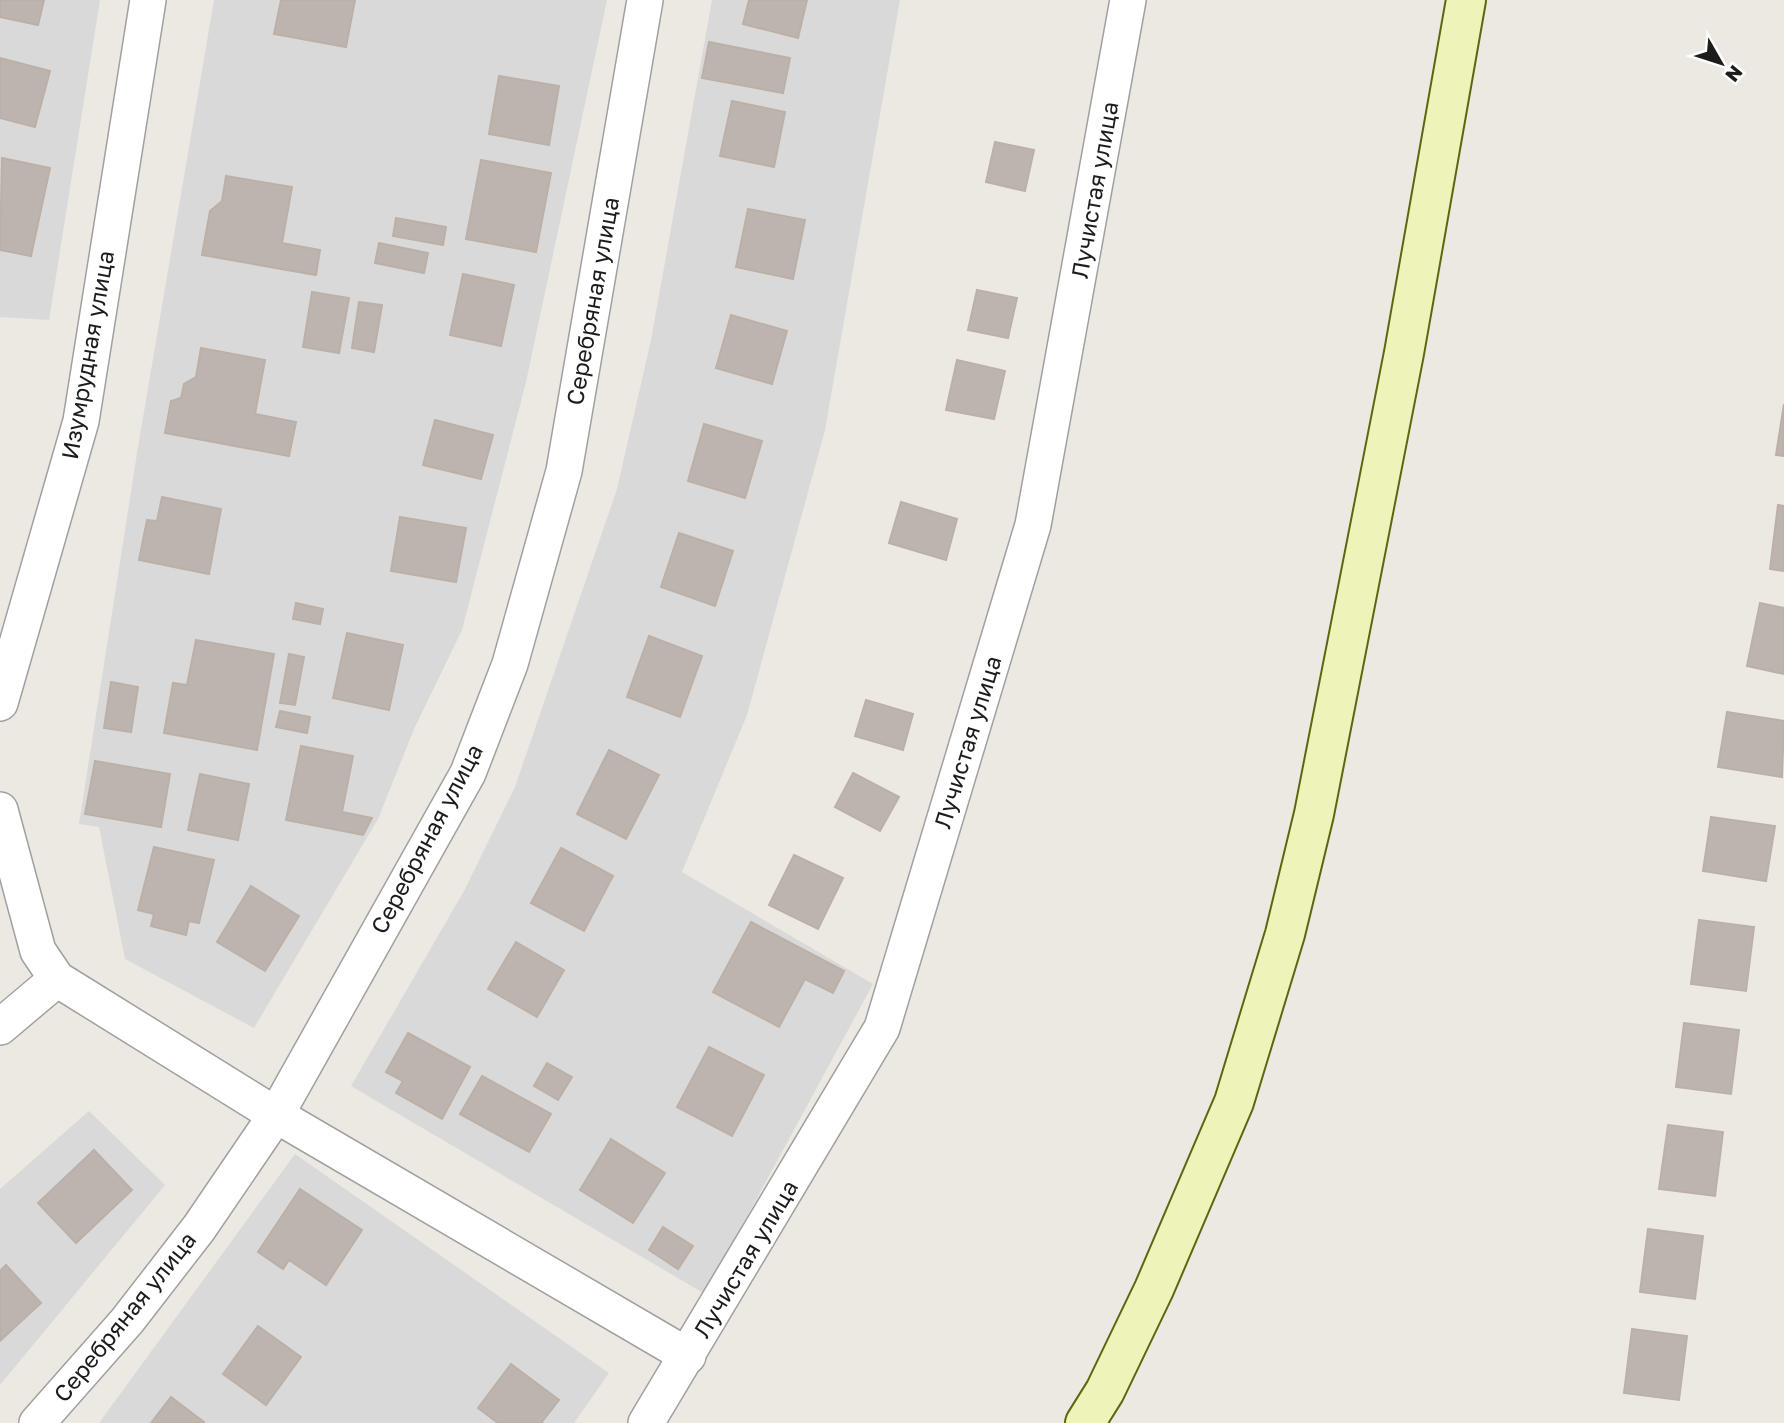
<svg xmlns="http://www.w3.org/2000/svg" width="1784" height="1423" viewBox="0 0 1784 1423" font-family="'Golos Text',sans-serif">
  <rect width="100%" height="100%" fill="#ece9e2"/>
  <g fill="#dad9d9">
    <polygon points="0,0 100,0 49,320 0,317"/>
    <polygon points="214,0 607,0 526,382 462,630 414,729 378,819 254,1028 125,959 99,827 79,824 138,447"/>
    <polygon points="712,0 900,0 825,430 747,715 682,872 873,984 705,1294 351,1086 464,891 515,787 617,489 651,340"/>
    <polygon points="89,1111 165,1185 0,1385 0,1189"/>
    <polygon points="295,1154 609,1373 574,1423 99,1423"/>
  </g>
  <g fill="#bcb5af" stroke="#bcb0a6" stroke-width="2">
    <polygon points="0,0 44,0 38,25 0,17"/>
    <polygon points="281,0 355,0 346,47 274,34"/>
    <polygon points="749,0 807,0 798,38 743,24"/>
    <polygon points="709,42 790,58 783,93 702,78"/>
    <polygon points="0,58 50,71 35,127 0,118"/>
    <polygon points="499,76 559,86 549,145 489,134"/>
    <polygon points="732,101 785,112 774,167 720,156"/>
    <polygon points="995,142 1034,150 1025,191 986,182"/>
    <polygon points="2,158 50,168 31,256 0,250"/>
    <polygon points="481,160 551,173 536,252 466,239"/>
    <polygon points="226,176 292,187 282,243 320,250 316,275 202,255 210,211 222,201"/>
    <polygon points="748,209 805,220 793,279 736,267"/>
    <polygon points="396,218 446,227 443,245 393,236"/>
    <polygon points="379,243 428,253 424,273 375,263"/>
    <polygon points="463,274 514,285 501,346 450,335"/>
    <polygon points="977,290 1017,298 1008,338 968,330"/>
    <polygon points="312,292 349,298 339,353 303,347"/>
    <polygon points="359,302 382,305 374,352 352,348"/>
    <polygon points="731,315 787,331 772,384 716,368"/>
    <polygon points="201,348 265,360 255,414 296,422 289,456 165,433 171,401 181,398 184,384 196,377"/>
    <polygon points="957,360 1005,371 994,419 946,410"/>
    <polygon points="1784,404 1784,456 1776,455"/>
    <polygon points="435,420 493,435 481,479 423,465"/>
    <polygon points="704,424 762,441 745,498 688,481"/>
    <polygon points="162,497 221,509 209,574 139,560 147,520 157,521"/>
    <polygon points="901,502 957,519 946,560 889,543"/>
    <polygon points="1778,505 1784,506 1784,571 1770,569"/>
    <polygon points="400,517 466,528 456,582 391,571"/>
    <polygon points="679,533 733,551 715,606 661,587"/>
    <polygon points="296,603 323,609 320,624 293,619"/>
    <polygon points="1760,603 1784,608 1784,674 1747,666"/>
    <polygon points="347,633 403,645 389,710 333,698"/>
    <polygon points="649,636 702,656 680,717 627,697"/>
    <polygon points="196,640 274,654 257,750 164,733 173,683 187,685"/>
    <polygon points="289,654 304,657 295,705 280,703"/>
    <polygon points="111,682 138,687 131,732 104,728"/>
    <polygon points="866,700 913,714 903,750 855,736"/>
    <polygon points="280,711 310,717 307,733 276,727"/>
    <polygon points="1727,712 1784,721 1782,777 1718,767"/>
    <polygon points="301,746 353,756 342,812 372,818 363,835 286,820"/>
    <polygon points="609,750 659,775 626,839 577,814"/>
    <polygon points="95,761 170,774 161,827 85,814"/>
    <polygon points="853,773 899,797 880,831 835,807"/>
    <polygon points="200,774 249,784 238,840 188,830"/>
    <polygon points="1711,817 1775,826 1766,881 1703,871"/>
    <polygon points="154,847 214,860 199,923 189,921 186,935 151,926 154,914 138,910"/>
    <polygon points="561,848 613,876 584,931 531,903"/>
    <polygon points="794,855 843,878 818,929 769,905"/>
    <polygon points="251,886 299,916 265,971 217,942"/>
    <polygon points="1699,920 1754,927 1746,991 1691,984"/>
    <polygon points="751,922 844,971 833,993 805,979 779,1027 713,992"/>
    <polygon points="516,942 564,970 537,1017 488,989"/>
    <polygon points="1684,1023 1739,1030 1731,1094 1676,1087"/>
    <polygon points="408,1033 470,1067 442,1119 396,1093 403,1081 386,1072"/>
    <polygon points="709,1047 764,1075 732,1136 677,1107"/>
    <polygon points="547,1063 572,1077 558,1100 534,1086"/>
    <polygon points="482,1076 551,1114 529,1152 460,1114"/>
    <polygon points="1668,1125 1723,1132 1715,1196 1659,1189"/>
    <polygon points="611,1139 665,1173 633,1223 580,1190"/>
    <polygon points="94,1150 132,1190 76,1243 38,1203"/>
    <polygon points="300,1189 362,1230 326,1285 289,1260 283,1269 258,1252"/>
    <polygon points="663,1227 693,1246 678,1269 649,1250"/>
    <polygon points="1648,1229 1703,1236 1695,1299 1640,1292"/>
    <polygon points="6,1265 41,1303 0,1341 0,1271"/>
    <polygon points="258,1326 301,1357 266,1405 223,1374"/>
    <polygon points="1632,1329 1687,1336 1679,1400 1624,1393"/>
    <polygon points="511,1364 559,1400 541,1423 498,1423 478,1408"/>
    <polygon points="171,1397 204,1422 203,1423 151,1423"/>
  </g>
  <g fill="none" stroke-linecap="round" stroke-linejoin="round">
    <defs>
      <g id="street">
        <polyline points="0,703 81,421 148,0"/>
        <polyline points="0,810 38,951 57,979 276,1115 688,1356"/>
        <polyline points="0,1027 57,979"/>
        <polyline points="37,1423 127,1321 199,1228 276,1115 468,773 510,664 564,471 645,0"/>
        <polyline points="646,1423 882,1028 1033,525 1128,0"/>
      </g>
      <polyline id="secondary" points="1085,1423 1105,1391 1154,1289 1234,1102 1285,934 1314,814 1404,353 1466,0"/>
    </defs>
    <use href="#street" stroke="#a0a0a0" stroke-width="38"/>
    <use href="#secondary" stroke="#5b670f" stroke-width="42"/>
    <use href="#street" stroke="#fff" stroke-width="35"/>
    <use href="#secondary" stroke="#eef3ba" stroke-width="38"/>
  </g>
  <g text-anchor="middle" stroke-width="6" stroke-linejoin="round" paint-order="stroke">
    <g font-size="23" fill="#1c1c1c" stroke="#fff">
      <text transform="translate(1095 190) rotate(-80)" y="8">Лучистая улица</text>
      <text transform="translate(593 301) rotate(-80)" y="8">Серебряная улица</text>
      <text transform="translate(88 355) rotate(-80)" y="8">Изумрудная улица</text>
      <text transform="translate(968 742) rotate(-73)" y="8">Лучистая улица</text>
      <text transform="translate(427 839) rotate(-62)" y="8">Серебряная улица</text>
      <text transform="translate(746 1259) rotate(-59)" y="8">Лучистая улица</text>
      <text transform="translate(125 1317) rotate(-51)" y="8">Серебряная улица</text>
    </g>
  </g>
  <g transform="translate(1721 63) rotate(129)" stroke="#ffffff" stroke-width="5" paint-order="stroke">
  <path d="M0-5L12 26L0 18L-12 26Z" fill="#1c1c1c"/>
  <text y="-10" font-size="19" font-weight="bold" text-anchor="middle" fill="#1c1c1c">N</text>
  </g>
</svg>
